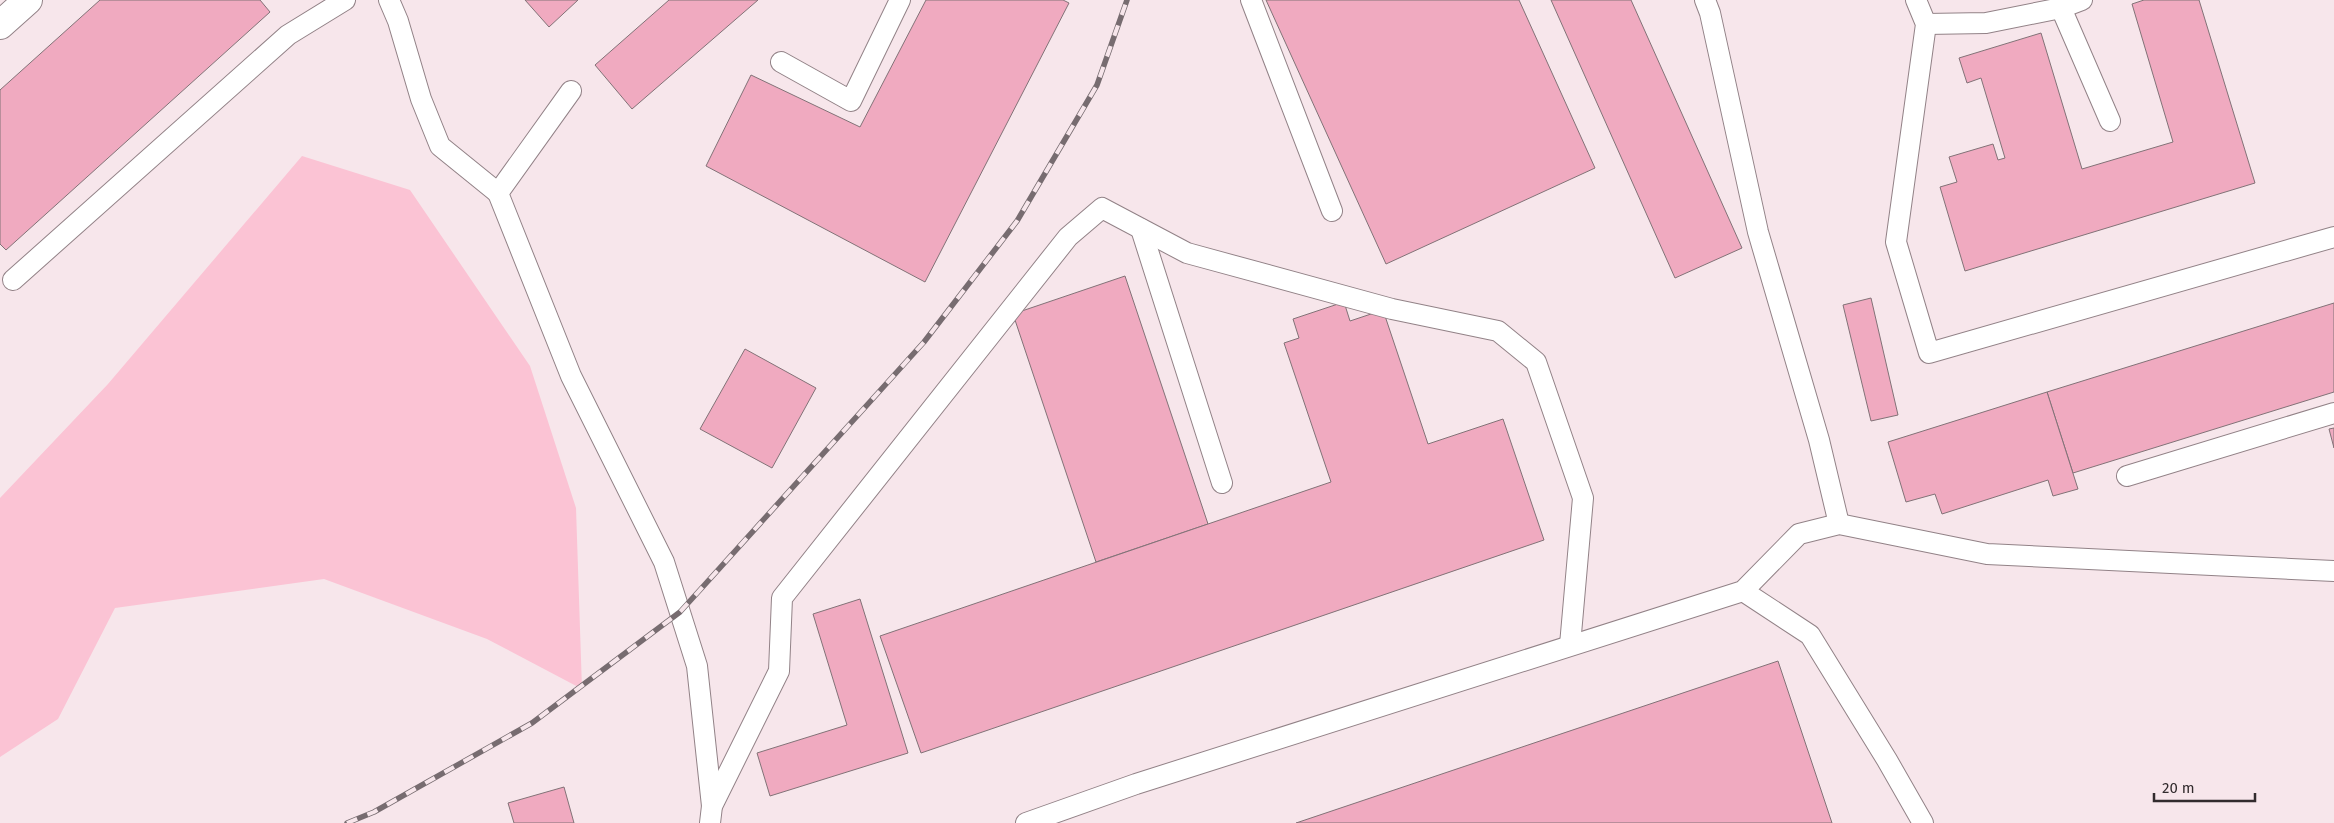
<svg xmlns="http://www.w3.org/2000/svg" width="2334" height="823" viewBox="0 0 2334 823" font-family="'Fira Sans',sans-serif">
  <rect width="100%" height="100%" fill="#f7e6eb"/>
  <polygon fill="#fbc3d4" points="302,156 410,190 530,366 576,508 582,689 487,639 324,579 115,608 58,719 0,757 0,498 108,384"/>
  <g fill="#f0aac0" stroke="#827277">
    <polygon points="100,0 260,0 270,12 6,250 0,244 0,90"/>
    <polygon points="525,0 578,0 549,27"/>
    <polygon points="669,0 758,0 632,109 595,65"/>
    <polygon points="926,0 1063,0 1069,3 925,282 706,166 751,75 860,127"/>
    <polygon points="1266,0 1519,0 1595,168 1386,264"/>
    <polygon points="1551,0 1631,0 1742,248 1675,278"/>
    <polygon points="2144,0 2199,0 2255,183 1965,271 1940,187 1957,182 1949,157 1993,144 1998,160 2005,158 1981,78 1967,83 1959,58 2041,33 2082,169 2173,142 2132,4"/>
    <polygon points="1125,276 1208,524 1096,562 1013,314"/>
    <polygon points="1871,298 1898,415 1871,421 1843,305"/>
    <polygon points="1344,302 1350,321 1383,310 1428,444 1503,419 1544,540 921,753 880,636 1331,482 1284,343 1299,338 1293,319"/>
    <polygon points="2334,303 2334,392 2073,473 2047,392"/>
    <polygon points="745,349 816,388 772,468 700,429"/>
    <polygon points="2047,392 2078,489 2053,496 2048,480 1942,514 1935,494 1906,502 1888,442"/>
    <polygon points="2334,428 2334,448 2329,429"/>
    <polygon points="860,599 908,753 770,796 757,753 847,725 813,614"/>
    <polygon points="1778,661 1832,823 1296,823"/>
    <polygon points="564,787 574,823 514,823 508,803"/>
  </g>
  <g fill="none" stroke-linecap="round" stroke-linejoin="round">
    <defs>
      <g id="service">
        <polyline points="389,0 398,21 421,99 440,146 498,193"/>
        <polyline points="1251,0 1332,211"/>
        <polyline points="1705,0 1710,13 1758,232 1819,440 1839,524"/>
        <polyline points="1916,0 1926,24 1896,242 1929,353 2334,237"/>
        <polyline points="2061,8 2110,121"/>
        <polyline points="1926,24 1986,23 2061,8 2082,0"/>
        <polyline points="781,62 851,101 900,0"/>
        <polyline points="571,91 498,193 571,376 664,562 697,666 712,806"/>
        <polyline points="1141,229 1222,483"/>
        <polyline points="13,280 288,35 345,0"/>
        <polyline points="2127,476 2334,413"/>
        <polyline points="1743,591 1810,635 1887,760 1923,823"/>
        <polyline points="710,823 712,806 779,671 782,598 1068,237 1102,208 1187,253 1392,309 1498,331 1536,362 1583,498 1570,645"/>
        <polyline points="1026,823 1136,784 1743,591 1799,534 1839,524 1987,554 2334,571"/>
      </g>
      <polyline id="minor" points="0,25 28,0"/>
    </defs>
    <use href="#service" stroke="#928287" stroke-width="22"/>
    <use href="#minor" stroke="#928287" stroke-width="30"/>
    <use href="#service" stroke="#fff" stroke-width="20"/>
    <use href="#minor" stroke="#fff" stroke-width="28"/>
    <defs>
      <polyline id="rail" points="347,823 374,812 532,723 680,612 924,342 1017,221 1097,85 1127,0"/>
    </defs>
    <use href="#rail" stroke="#776c70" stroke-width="5.5"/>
    <use href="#rail" stroke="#f7e6eb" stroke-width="4" stroke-dasharray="11" stroke-linecap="butt"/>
  </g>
  <path d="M2154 793v8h101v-8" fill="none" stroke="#322b2d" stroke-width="2.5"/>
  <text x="2162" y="793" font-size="15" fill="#322b2d" stroke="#f7e6eb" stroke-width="4" paint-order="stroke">20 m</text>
</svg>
